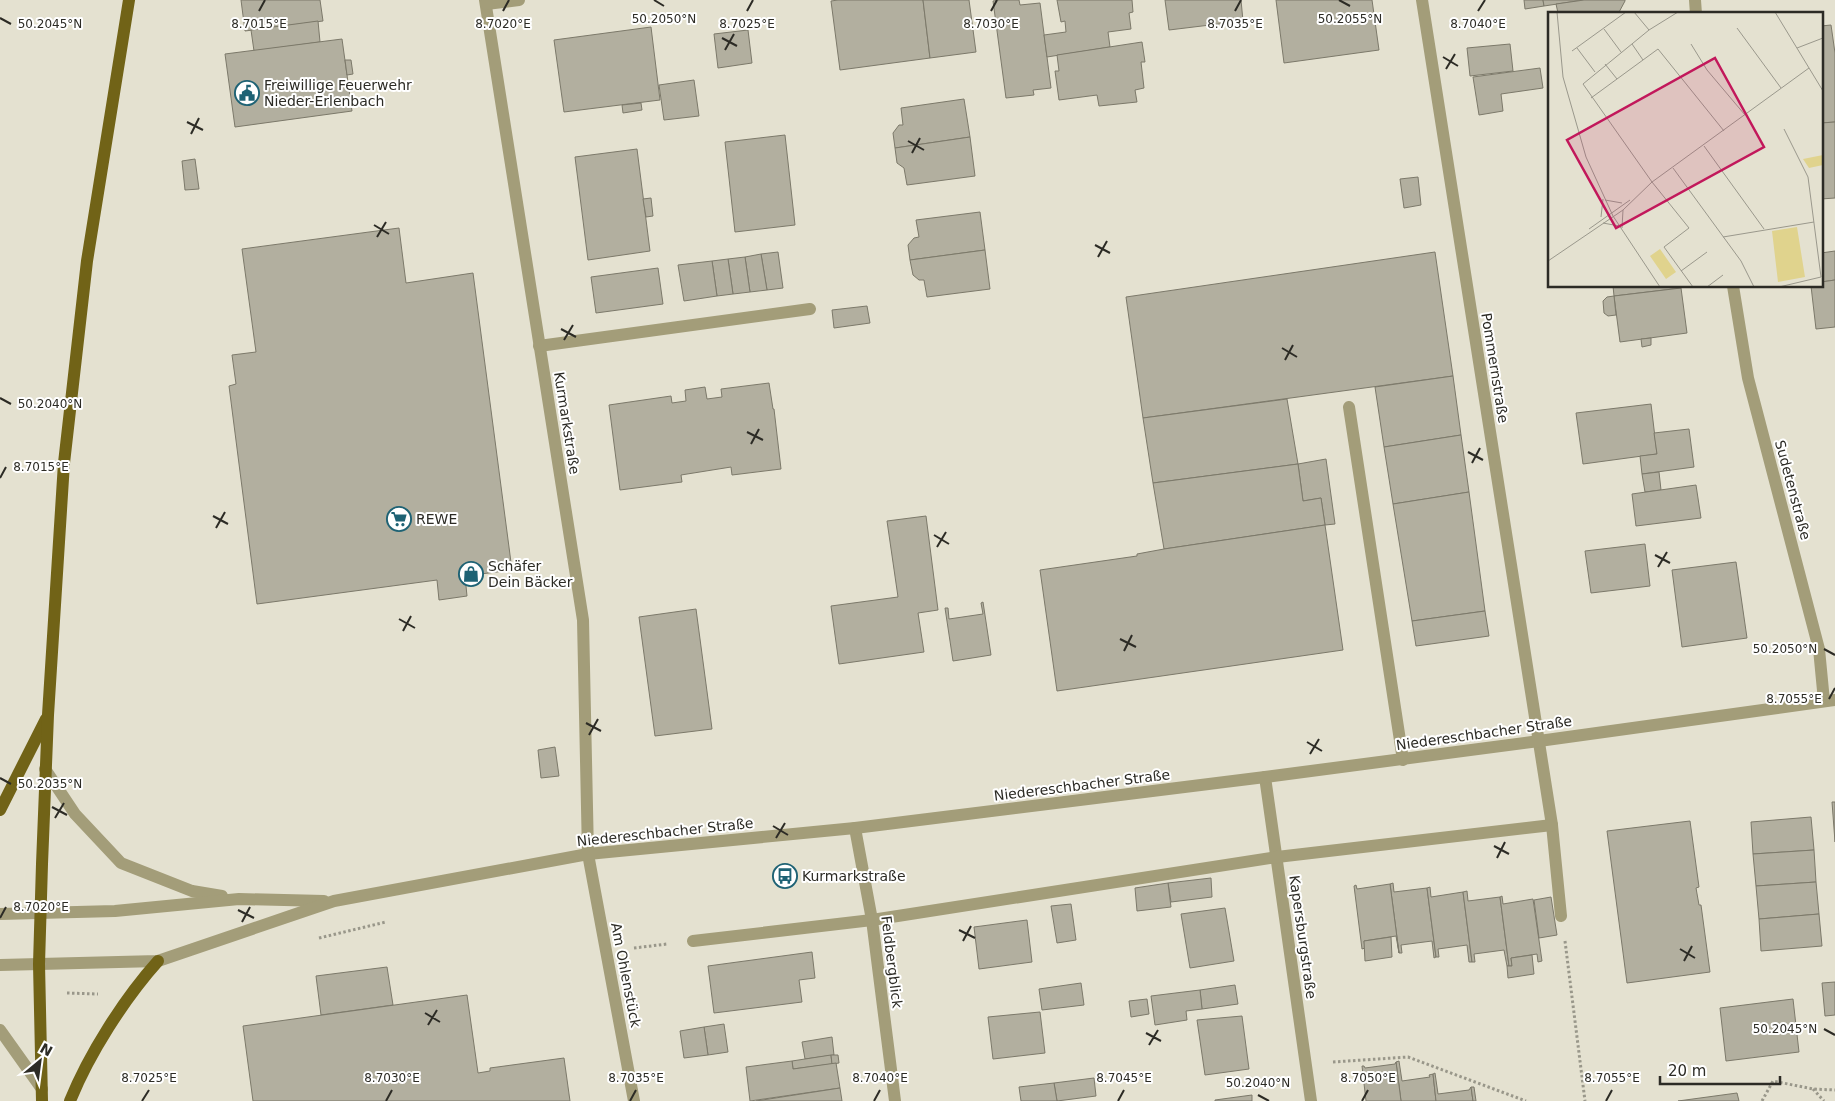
<svg xmlns="http://www.w3.org/2000/svg" width="1835" height="1101" viewBox="0 0 1835 1101" font-family="'DejaVu Sans',sans-serif">
  <rect width="100%" height="100%" fill="#e4e1d0"/>
  <g fill="#b2af9f" stroke="#7c796a">
    <polygon points="241,0 320,0 323,21 245,31"/>
    <polygon points="838,0 923,0 930,58 840,70 831,1"/>
    <polygon points="923,0 969,0 976,52 930,58"/>
    <polygon points="1000,0 1019,0 1020,5 1040,3 1051,88 1033,90 1034,95 1006,98 993,1"/>
    <polygon points="1057,0 1132,0 1133,12 1129,13 1131,29 1108,32 1110,47 1047,57 1044,35 1066,32 1065,21 1061,22"/>
    <polygon points="1165,0 1241,0 1243,21 1169,30"/>
    <polygon points="1276,0 1372,0 1379,50 1284,63"/>
    <polygon points="1524,0 1543,0 1544,6 1525,9"/>
    <polygon points="1543,0 1584,0 1544,6"/>
    <polygon points="1584,0 1625,0 1625,1 1618,14 1558,13 1556,4"/>
    <polygon points="318,21 320,42 254,51 251,30"/>
    <polygon points="1831,25 1835,53 1835,122 1821,123 1821,26"/>
    <polygon points="651,27 660,100 564,112 554,40"/>
    <polygon points="748,30 752,63 718,68 714,34"/>
    <polygon points="342,39 352,111 235,127 225,54"/>
    <polygon points="1142,42 1145,62 1141,62 1144,88 1135,90 1137,102 1099,106 1097,95 1059,100 1055,71 1059,71 1057,55"/>
    <polygon points="1510,44 1513,71 1470,76 1467,48"/>
    <polygon points="345,60 351,60 353,74 347,75"/>
    <polygon points="1540,68 1543,88 1501,94 1503,111 1479,115 1473,77"/>
    <polygon points="694,80 699,116 664,120 659,85"/>
    <polygon points="964,99 970,137 895,148 893,133 899,125 903,125 901,108"/>
    <polygon points="641,103 642,110 623,113 622,105"/>
    <polygon points="1835,122 1835,198 1821,199 1821,123"/>
    <polygon points="785,135 795,225 735,232 725,142"/>
    <polygon points="970,137 975,176 907,185 904,168 897,163 895,148"/>
    <polygon points="637,149 650,251 588,260 575,157"/>
    <polygon points="195,159 199,189 185,190 182,161"/>
    <polygon points="1418,177 1421,205 1404,208 1400,179"/>
    <polygon points="651,198 653,216 646,217 643,199"/>
    <polygon points="980,212 985,250 910,260 908,245 914,238 919,237 916,220"/>
    <polygon points="399,228 406,283 473,273 512,570 465,576 467,596 439,600 437,580 257,604 229,386 236,384 232,355 256,352 242,249"/>
    <polygon points="985,250 990,289 927,297 924,280 919,280 913,275 910,260"/>
    <polygon points="1835,251 1835,280 1821,282 1821,253"/>
    <polygon points="778,252 783,288 767,290 761,254"/>
    <polygon points="1435,252 1453,376 1143,418 1126,297"/>
    <polygon points="761,254 767,290 750,292 745,257"/>
    <polygon points="745,257 750,292 733,294 728,259"/>
    <polygon points="728,259 733,294 717,296 712,261"/>
    <polygon points="712,261 717,296 684,301 678,265"/>
    <polygon points="658,268 663,304 596,313 591,277"/>
    <polygon points="1835,280 1835,327 1816,329 1811,286 1821,286 1821,282"/>
    <polygon points="1613,286 1681,286 1681,288 1614,296"/>
    <polygon points="1681,288 1687,333 1620,342 1614,296"/>
    <polygon points="1614,296 1616,315 1608,316 1604,313 1603,301 1607,297"/>
    <polygon points="867,306 870,323 834,328 832,310"/>
    <polygon points="1651,338 1651,345 1642,347 1641,339"/>
    <polygon points="1453,376 1461,435 1384,447 1375,387"/>
    <polygon points="769,383 773,409 774,409 781,469 732,475 731,467 681,475 682,482 620,490 609,405 671,396 672,403 686,401 685,390 705,387 707,399 722,397 721,389"/>
    <polygon points="1287,399 1298,464 1153,483 1143,418"/>
    <polygon points="1651,404 1657,454 1583,464 1576,413"/>
    <polygon points="1689,429 1694,467 1642,474 1640,456 1657,454 1654,433"/>
    <polygon points="1461,435 1469,492 1393,504 1384,447"/>
    <polygon points="1326,459 1335,524 1325,525 1321,498 1303,501 1298,464"/>
    <polygon points="1298,464 1303,501 1321,498 1325,525 1164,549 1153,483"/>
    <polygon points="1659,472 1661,490 1645,492 1642,474"/>
    <polygon points="1696,485 1701,518 1636,526 1632,494"/>
    <polygon points="1469,492 1485,611 1412,621 1393,504"/>
    <polygon points="926,516 938,610 918,613 924,652 839,664 831,606 898,597 887,521"/>
    <polygon points="1325,525 1343,650 1057,691 1040,570 1137,556 1137,554 1164,549"/>
    <polygon points="1645,544 1650,586 1591,593 1585,551"/>
    <polygon points="1736,562 1747,638 1682,647 1672,570"/>
    <polygon points="983,602 991,655 953,661 945,608 948,608 949,619 983,614 981,603"/>
    <polygon points="696,609 712,729 655,736 639,617"/>
    <polygon points="1485,611 1489,636 1416,646 1412,621"/>
    <polygon points="555,747 559,776 541,778 538,750"/>
    <polygon points="1832,802 1835,802 1835,842"/>
    <polygon points="1811,817 1814,850 1753,854 1751,822"/>
    <polygon points="1690,821 1699,887 1696,888 1699,905 1701,905 1710,972 1627,983 1607,831"/>
    <polygon points="1814,850 1816,882 1756,886 1753,854"/>
    <polygon points="1211,878 1212,897 1171,902 1168,883"/>
    <polygon points="1816,882 1819,914 1759,919 1756,886"/>
    <polygon points="1168,883 1171,907 1137,911 1135,888"/>
    <polygon points="1393,883 1394,892 1427,888 1436,957 1434,958 1432,941 1401,945 1402,953 1399,953 1390,884"/>
    <polygon points="1390,884 1399,953 1396,936 1364,941 1365,948 1362,949 1354,886 1356,885 1357,889"/>
    <polygon points="1430,887 1431,897 1463,892 1472,962 1469,962 1467,945 1438,949 1439,957 1436,957 1427,888"/>
    <polygon points="1467,891 1468,901 1500,897 1509,966 1507,966 1504,950 1474,954 1475,962 1472,962 1463,892"/>
    <polygon points="1502,896 1503,904 1533,899 1542,961 1538,962 1537,954 1511,958 1512,966 1509,966 1500,897"/>
    <polygon points="1551,897 1557,935 1539,938 1534,900"/>
    <polygon points="1071,904 1076,940 1057,943 1051,906"/>
    <polygon points="1225,908 1234,961 1190,968 1181,914"/>
    <polygon points="1819,914 1822,946 1761,951 1759,919"/>
    <polygon points="1027,920 1032,962 979,969 974,927"/>
    <polygon points="1391,937 1392,957 1365,961 1364,941"/>
    <polygon points="812,952 815,978 799,980 802,1002 714,1013 708,966"/>
    <polygon points="1532,955 1534,974 1508,978 1507,966 1512,966 1511,958"/>
    <polygon points="387,967 393,1005 321,1015 316,976"/>
    <polygon points="1835,982 1835,1015 1825,1016 1822,983"/>
    <polygon points="1081,983 1084,1005 1042,1010 1039,989"/>
    <polygon points="1235,985 1238,1004 1202,1009 1200,990"/>
    <polygon points="1200,990 1202,1009 1186,1011 1187,1020 1155,1025 1151,996"/>
    <polygon points="467,995 478,1073 490,1071 490,1068 564,1058 570,1101 253,1101 243,1026"/>
    <polygon points="1147,999 1149,1014 1131,1017 1129,1001"/>
    <polygon points="1793,999 1799,1052 1726,1061 1720,1008"/>
    <polygon points="1040,1012 1045,1053 993,1059 988,1017"/>
    <polygon points="1242,1016 1249,1069 1205,1075 1197,1020"/>
    <polygon points="724,1024 728,1052 708,1055 704,1027"/>
    <polygon points="704,1027 708,1055 684,1058 680,1031"/>
    <polygon points="832,1037 834,1055 805,1059 802,1042"/>
    <polygon points="831,1055 832,1064 793,1069 792,1061"/>
    <polygon points="831,1055 838,1055 839,1063 832,1064"/>
    <polygon points="792,1061 793,1069 836,1063 840,1088 750,1101 746,1067"/>
    <polygon points="1399,1061 1402,1081 1430,1077 1429,1075 1433,1074 1436,1101 1401,1101 1396,1062"/>
    <polygon points="1396,1062 1401,1101 1366,1101 1362,1066 1364,1066 1365,1068 1395,1064"/>
    <polygon points="1435,1073 1438,1094 1469,1090 1471,1087 1473,1101 1436,1101 1433,1074"/>
    <polygon points="1094,1078 1096,1096 1057,1101 1054,1083"/>
    <polygon points="1054,1083 1057,1101 1021,1101 1019,1087"/>
    <polygon points="1471,1087 1474,1087 1476,1101 1473,1101"/>
    <polygon points="840,1088 842,1101 756,1101"/>
    <polygon points="1737,1093 1739,1101 1678,1101"/>
    <polygon points="1252,1095 1252,1101 1215,1101 1215,1100"/>
  </g>
  <g fill="none" stroke-linecap="round" stroke-linejoin="round">
    <g stroke="#99978a" stroke-width="3" stroke-dasharray="2.5 2.5" stroke-linecap="butt">
      <polyline points="319,938 386,922"/>
      <polyline points="1565,941 1585,1101"/>
      <polyline points="634,948 667,944"/>
      <polyline points="67,993 98,994"/>
      <polyline points="1333,1062 1408,1057 1526,1101"/>
      <polyline points="1813,1089 1824,1101"/>
      <polyline points="1762,1101 1773,1081 1813,1089 1835,1090"/>
    </g>
    <g stroke="#a39d79" stroke-width="12">
      <polyline points="485,0 583,620 588,854 634,1101"/>
      <polyline points="1422,0 1552,825 1561,916"/>
      <polyline points="1695,0 1696,14"/>
      <polyline points="486,4 519,0"/>
      <polyline points="1733,286 1748,378 1819,649 1824,701"/>
      <polyline points="539,346 810,309"/>
      <polyline points="1349,407 1403,760"/>
      <polyline points="45,769 75,814 121,863 192,891 222,896"/>
      <polyline points="1265,777 1311,1101"/>
      <polyline points="855,828 872,920 895,1101"/>
      <polyline points="0,914 115,911 239,899 324,901"/>
      <polyline points="693,941 872,920 1277,857 1552,825"/>
      <polyline points="0,965 158,961 334,901 588,854 855,828 1265,777 1539,741 1835,700"/>
      <polyline points="0,1030 42,1089"/>
    </g>
    <g stroke="#716317" stroke-width="12">
      <polyline points="0,810 46,719"/>
      <polyline points="42,1101 39,964 42,864 48,715 64,463 87,261 129,0"/>
      <path d="M 70,1101 C 89,1054 124,999 158,961"/>
    </g>
  </g>
  <path fill="none" stroke="#2c2b25" stroke-width="2" d="M 654,0 L 664,6M 1339,0 L 1350,6M 259,11 L 265,0M 503,11 L 509,0M 747,11 L 753,0M 991,11 L 997,0M 1235,11 L 1241,0M 1478,11 L 1485,0M 0,18 L 11,24M 722,38 L 737,46M 725,50 L 734,34M 1443,57 L 1458,66M 1446,69 L 1455,54M 187,122 L 203,130M 191,134 L 199,118M 908,141 L 924,150M 912,153 L 920,138M 374,225 L 389,234M 377,237 L 386,222M 1095,245 L 1110,253M 1098,257 L 1107,241M 561,329 L 576,337M 564,340 L 573,325M 1282,348 L 1297,357M 1285,360 L 1293,345M 0,398 L 11,404M 747,432 L 763,440M 751,444 L 759,429M 1468,452 L 1483,460M 1472,463 L 1480,448M 0,478 L 6,467M 213,516 L 228,524M 216,528 L 225,512M 934,535 L 949,544M 937,547 L 946,532M 1655,555 L 1670,563M 1658,567 L 1667,552M 399,619 L 415,628M 403,631 L 411,616M 1120,639 L 1136,647M 1824,649 L 1835,655M 1124,651 L 1132,635M 1829,699 L 1835,688M 586,723 L 601,731M 589,735 L 598,719M 1307,742 L 1322,751M 1310,754 L 1319,739M 0,778 L 11,784M 52,807 L 67,815M 55,818 L 64,803M 773,826 L 788,835M 776,838 L 785,823M 1494,846 L 1509,854M 1497,858 L 1505,842M 238,910 L 254,918M 0,918 L 6,907M 242,922 L 250,907M 959,930 L 975,938M 963,941 L 971,926M 1680,949 L 1695,958M 1684,961 L 1692,946M 425,1013 L 440,1022M 428,1025 L 437,1010M 1824,1029 L 1835,1035M 1146,1033 L 1161,1041M 1149,1045 L 1158,1030M 1258,1095 L 1269,1101M 142,1101 L 149,1090M 386,1101 L 392,1090M 630,1101 L 636,1090M 874,1101 L 880,1090M 1118,1101 L 1124,1090M 1362,1101 L 1368,1090M 1606,1101 L 1612,1090"/>
  <defs>
    <symbol id="civic-ring" viewBox="-11 -11 22 22"><circle r="9.5" fill="#fff" stroke="#1e6274" stroke-width="1.5"/><path d="M-.6-6.5H3V-4.5H.6V-3L4-1V1h2V6H-6V1h2V-1L-.6-3ZM-1.2 2.5V6h2.4V2.5Z" fill="#1e6274"/></symbol>
    <symbol id="supermarket-ring" viewBox="-11 -11 22 22"><circle r="9.5" fill="#fff" stroke="#1e6274" stroke-width="1.5"/><path d="M-6-5.5h2.5l.6 2H6L4.5 2H-2.5L-4.4-4H-6ZM-1.5 3.2a1.3 1.3 0 1 0 .1 0ZM3 3.2a1.3 1.3 0 1 0 .1 0Z" fill="#1e6274"/></symbol>
    <symbol id="shop-ring" viewBox="-11 -11 22 22"><circle r="9.5" fill="#fff" stroke="#1e6274" stroke-width="1.5"/><path d="M-5-2.5h2.3a2.7 3.5 0 0 1 5.4 0H5L5.5 6h-11ZM-1.5-2.5h3a1.5 2.3 0 0 0-3 0Z" fill="#1e6274"/></symbol>
    <symbol id="bus-ring" viewBox="-11 -11 22 22"><circle r="9.5" fill="#fff" stroke="#1e6274" stroke-width="1.5"/><path d="M-5-6H5V4H4V6H2V4H-2V6H-4V4H-5ZM-3.5-4V0h7V-4ZM-3.5 1.2v1.5H-2V1.2ZM2 1.2v1.5H3.5V1.2Z" fill="#1e6274"/></symbol>
  </defs>
  <g fill-rule="evenodd">
    <use href="#civic-ring" x="233" y="79" width="28" height="28"/>
    <use href="#supermarket-ring" x="385" y="505" width="28" height="28"/>
    <use href="#shop-ring" x="457" y="560" width="28" height="28"/>
    <use href="#bus-ring" x="771" y="862" width="28" height="28"/>
  </g>
  <g text-anchor="middle" stroke-width="4" stroke-linejoin="round" paint-order="stroke">
    <g font-size="14" fill="#2c2b25" stroke="#fff" text-anchor="start">
      <text x="264" y="90">Freiwillige Feuerwehr<tspan x="264" dy="16">Nieder-Erlenbach</tspan></text>
      <text x="416" y="524">REWE</text>
      <text x="488" y="571">Schäfer<tspan x="488" dy="16">Dein Bäcker</tspan></text>
      <text x="802" y="881">Kurmarkstraße</text>
    </g>
    <g font-size="14" fill="#2c2b25" stroke="#fff">
      <text transform="translate(1495 368) rotate(81)" y="5">Pommernstraße</text>
      <text transform="translate(567 423) rotate(81)" y="5">Kurmarkstraße</text>
      <text transform="translate(1793 490) rotate(75)" y="5">Sudetenstraße</text>
      <text transform="translate(1484 733) rotate(-8)" y="5">Niedereschbacher Straße</text>
      <text transform="translate(1082 785) rotate(-7)" y="5">Niedereschbacher Straße</text>
      <text transform="translate(665 832) rotate(-6)" y="5">Niedereschbacher Straße</text>
      <text transform="translate(1303 937) rotate(82)" y="5">Kapersburgstraße</text>
      <text transform="translate(892 962) rotate(83)" y="5">Feldbergblick</text>
      <text transform="translate(626 975) rotate(79)" y="5">Am Ohlenstück</text>
    </g>
  </g>
  <g transform="translate(1548 12)">
    <rect width="275" height="275" fill="#e4e1d0"/>
    <path d="M 275,143 L 275,153 L 261,156 L 255,147 ZM 249,215 L 257,265 L 230,270 L 224,219 ZM 112,237 L 128,260 L 118,267 L 102,244 Z" fill="#e0d38d"/>
    <path fill="none" stroke="#9a988c" stroke-width="1" d="M 9,0 L 15,65 L 38,145 L 65,204 L 112,275M 86,0 L 101,18M 130,0 L 101,18 L 35,72 L 104,170 L 141,216 L 116,235 L 145,275M 227,0 L 275,79M 189,16 L 233,76M 56,17 L 73,40M 84,32 L 95,48M 143,32 L 159,58 L 197,103M 29,36 L 47,60M 249,36 L 275,26M 24,39 L 78,0M 57,52 L 69,67M 43,86 L 110,37 L 176,119M 236,117 L 260,165 L 273,265M 156,134 L 216,217M 125,156 L 193,249 L 206,275M 57,188 L 74,191M 53,205 L 55,187M 55,211 L 71,214M 74,216 L 75,198M 41,217 L 82,188M 175,225 L 266,210M 0,249 L 75,198 L 104,170 L 261,56M 133,259 L 159,240M 159,275 L 175,263M 231,275 L 273,265"/>
    <path fill="#c2185b" fill-opacity="0.15" stroke="#c2185b" stroke-width="2.5" d="M 167,46 L 216,135 L 68,216 L 19,128 Z"/>
    <rect width="275" height="275" fill="none" stroke="#2c2b25" stroke-width="2.5"/>
  </g>
  <g font-size="12" text-anchor="middle" fill="#2c2b25" stroke="#fff" stroke-width="4" stroke-linejoin="round" paint-order="stroke">
    <text x="664" y="23">50.2050°N</text>
    <text x="1350" y="23">50.2055°N</text>
    <text x="259" y="28">8.7015°E</text>
    <text x="503" y="28">8.7020°E</text>
    <text x="747" y="28">8.7025°E</text>
    <text x="991" y="28">8.7030°E</text>
    <text x="1235" y="28">8.7035°E</text>
    <text x="1478" y="28">8.7040°E</text>
    <text x="50" y="28">50.2045°N</text>
    <text x="50" y="408">50.2040°N</text>
    <text x="41" y="471">8.7015°E</text>
    <text x="1785" y="653">50.2050°N</text>
    <text x="1794" y="703">8.7055°E</text>
    <text x="50" y="788">50.2035°N</text>
    <text x="41" y="911">8.7020°E</text>
    <text x="1785" y="1033">50.2045°N</text>
    <text x="149" y="1082">8.7025°E</text>
    <text x="392" y="1082">8.7030°E</text>
    <text x="636" y="1082">8.7035°E</text>
    <text x="880" y="1082">8.7040°E</text>
    <text x="1124" y="1082">8.7045°E</text>
    <text x="1368" y="1082">8.7050°E</text>
    <text x="1612" y="1082">8.7055°E</text>
    <text x="1258" y="1087">50.2040°N</text>
  </g>
  <g transform="translate(40 1061) rotate(29)" stroke="#ffffff" stroke-width="4" paint-order="stroke">
  <path d="M0-4L9 19L0 12L-9 19Z" fill="#2c2b25"/>
  <text y="-8" font-size="14" font-weight="bold" text-anchor="middle" fill="#2c2b25">N</text>
  </g>
  <path d="M1660 1076v8h120v-8" fill="none" stroke="#2c2b25" stroke-width="2.5"/>
  <text x="1668" y="1076" font-size="15" fill="#2c2b25" stroke="#ffffff" stroke-width="4" paint-order="stroke">20 m</text>
</svg>
